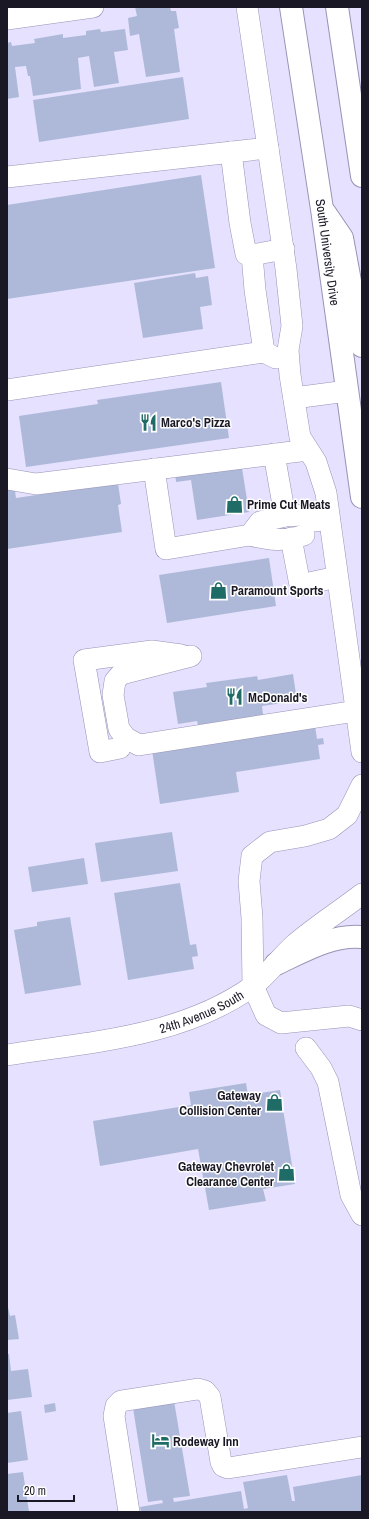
<svg xmlns="http://www.w3.org/2000/svg" width="369" height="1519" viewBox="0 0 369 1519" font-family="'Archivo Narrow',sans-serif">
  <rect width="100%" height="100%" fill="#e5e1fe"/>
  <g fill="#aeb9da">
    <polygon points="135,7 170,7 171,11 176,11 179,28 174,29 180,72 146,77 139,34 130,36 128,18 137,16"/>
    <polygon points="100,29 101,32 125,29 128,50 114,52 119,83 94,87 89,56 78,58 81,89 33,96 30,76 28,76 26,66 15,67 19,97 7,99 7,43 11,42 12,46 35,43 34,39 63,34 63,38 86,35 86,31"/>
    <polygon points="183,77 189,119 39,142 33,100"/>
    <polygon points="201,175 215,268 7,299 7,205"/>
    <polygon points="195,273 196,278 208,276 212,305 200,307 203,329 143,338 134,283"/>
    <polygon points="221,382 229,438 26,467 19,416 98,404 97,400"/>
    <polygon points="241,462 249,512 197,520 191,480 176,482 175,471"/>
    <polygon points="118,483 121,504 118,505 122,532 7,549 7,485 14,484 16,498"/>
    <polygon points="269,558 276,606 167,623 159,575"/>
    <polygon points="293,674 297,701 262,706 263,715 198,725 197,721 178,724 173,692 207,687 206,683 257,676 258,680"/>
    <polygon points="315,726 317,739 323,738 324,744 318,745 320,759 236,772 239,792 160,804 152,750"/>
    <polygon points="172,832 178,871 101,882 95,843"/>
    <polygon points="84,858 88,884 32,892 28,867"/>
    <polygon points="180,883 190,945 196,944 198,956 192,957 194,969 128,980 114,893"/>
    <polygon points="70,917 81,985 25,994 14,930 37,926 37,922"/>
    <polygon points="246,1083 248,1095 280,1090 295,1184 263,1189 266,1201 209,1210 198,1149 100,1166 93,1121 191,1105 189,1092"/>
    <polygon points="7,1303 10,1316 15,1315 19,1339 7,1340"/>
    <polygon points="7,1354 9,1354 11,1371 28,1369 32,1397 7,1400"/>
    <polygon points="174,1401 190,1496 173,1498 174,1502 241,1491 244,1509 248,1508 243,1482 287,1475 292,1501 295,1501 293,1487 362,1475 362,1512 141,1512 140,1507 163,1503 162,1500 148,1502 133,1408"/>
    <polygon points="55,1403 56,1411 45,1413 44,1405"/>
    <polygon points="21,1411 28,1460 7,1463 7,1413"/>
    <polygon points="23,1472 29,1512 7,1512 7,1474"/>
  </g>
  <g fill="none" stroke-linecap="round" stroke-linejoin="round">
    <defs>
      <g id="minor">
        <polyline points="247,7 286,269 292,326 288,350 290,375 300,437 316,462 326,493 362,752"/>
        <polyline points="7,19 93,7"/>
        <polyline points="231,152 240,223 246,254 252,255 284,249"/>
        <polyline points="7,177 268,148"/>
        <polyline points="252,255 255,290 264,352 276,358"/>
        <polyline points="7,390 264,352"/>
        <polyline points="294,398 347,391"/>
        <polyline points="274,454 285,516"/>
        <polyline points="154,469 166,549 250,535 260,522 285,516 302,515 314,521 329,519"/>
        <polyline points="7,479 36,484 308,450"/>
        <path d="M 250,535 C 269,540 285,542 304,535"/>
        <polyline points="291,538 300,585 337,577"/>
        <polyline points="191,656 121,674 115,681 113,695 119,729 126,738 139,745 356,711"/>
        <polyline points="120,748 100,752 84,660 152,651 181,655"/>
        <polyline points="362,785 347,815 329,829 305,836 270,842 252,856 249,881 252,918 253,986 266,1015 281,1023 349,1016 362,1020"/>
        <polyline points="306,1048 321,1068 328,1082 351,1195 362,1215"/>
        <path id="s1" d="M 7,1055 C 90,1042 182,1037 253,986 C 268,974 280,958 294,945 C 315,927 340,911 362,894"/>
        <polyline points="129,1512 114,1416 116,1406 121,1401 198,1389 205,1391 210,1397 221,1462 223,1466 228,1468 362,1447"/>
      </g>
      <g id="major">
        <path id="s2" d="M 291,7 L 322,209 L 362,497"/>
        <polyline points="337,7 362,176"/>
        <polyline points="325,213 342,238 362,346"/>
        <path d="M 276,964 C 302,952 332,934 362,937"/>
      </g>
    </defs>
    <use href="#minor" stroke="#9893b5" stroke-width="22"/>
    <use href="#major" stroke="#9893b5" stroke-width="24"/>
    <use href="#minor" stroke="#fff" stroke-width="21"/>
    <use href="#major" stroke="#fff" stroke-width="22"/>
  </g>
  <defs>
    <symbol id="restaurant-bare" viewBox="-9 -9 18 18"><path d="M-5-6h1v4h1v-4h1v4h1v-4h1v5L-1.5 .5V6h-2V.5L-5-1ZM5-6V6H3V1.5H1.5Q1.5-4 5-6Z" fill="#1f6b66" stroke="#fff" stroke-width="2.5" paint-order="stroke"/></symbol>
    <symbol id="shop-bare" viewBox="-9 -9 18 18"><path d="M-5-2.5h2.3a2.7 3.5 0 0 1 5.4 0H5L5.5 6h-11ZM-1.5-2.5h3a1.5 2.3 0 0 0-3 0Z" fill="#1f6b66" stroke="#fff" stroke-width="2.5" paint-order="stroke"/></symbol>
    <symbol id="hotel-bare" viewBox="-9 -9 18 18"><path d="M-6-4.5h1.5V1H6V5H4.5V3h-9V5H-6ZM-4 0a1.8 1.8 0 1 1 3.6 0ZM.5 0V-2.5h3Q6-2.5 6 0Z" fill="#1f6b66" stroke="#fff" stroke-width="2.5" paint-order="stroke"/></symbol>
  </defs>
  <g fill-rule="evenodd">
    <use href="#restaurant-bare" x="136" y="410" width="25" height="25"/>
    <use href="#shop-bare" x="222" y="492" width="25" height="25"/>
    <use href="#shop-bare" x="206" y="578" width="25" height="25"/>
    <use href="#restaurant-bare" x="222" y="684" width="25" height="25"/>
    <use href="#shop-bare" x="262" y="1090" width="25" height="25"/>
    <use href="#shop-bare" x="274" y="1160" width="25" height="25"/>
    <use href="#hotel-bare" x="148" y="1428" width="25" height="25"/>
  </g>
  <g text-anchor="middle" stroke-width="3" stroke-linejoin="round" paint-order="stroke">
    <g font-size="13" fill="#1a1825" stroke="#fff">
      <text dy="5" stroke="none"><textPath href="#s2" startOffset="248">South University Drive</textPath></text>
      <text dy="5" stroke="none"><textPath href="#s1" startOffset="200">24th Avenue South</textPath></text>
    </g>
    <g font-size="13" font-weight="bold" fill="#1a1825" stroke="#fff" text-anchor="start">
      <text x="161" y="427">Marco's Pizza</text>
      <text x="247" y="509">Prime Cut Meats</text>
      <text x="231" y="595">Paramount Sports</text>
      <text x="248" y="702">McDonald's</text>
      <text x="261" y="1100" text-anchor="end">Gateway<tspan x="261" dy="15">Collision Center</tspan></text>
      <text x="274" y="1171" text-anchor="end">Gateway Chevrolet<tspan x="274" dy="15">Clearance Center</tspan></text>
      <text x="173" y="1446">Rodeway Inn</text>
    </g>
  </g>
  <rect width="369" height="1519" fill="none" stroke="#1a1825" stroke-width="16"/>
  <path d="M18 1495v6h56v-6" fill="none" stroke="#1a1825" stroke-width="2"/>
  <text x="24" y="1495" font-size="12" fill="#1a1825" stroke="#ffffff" stroke-width="3" paint-order="stroke">20 m</text>
</svg>
